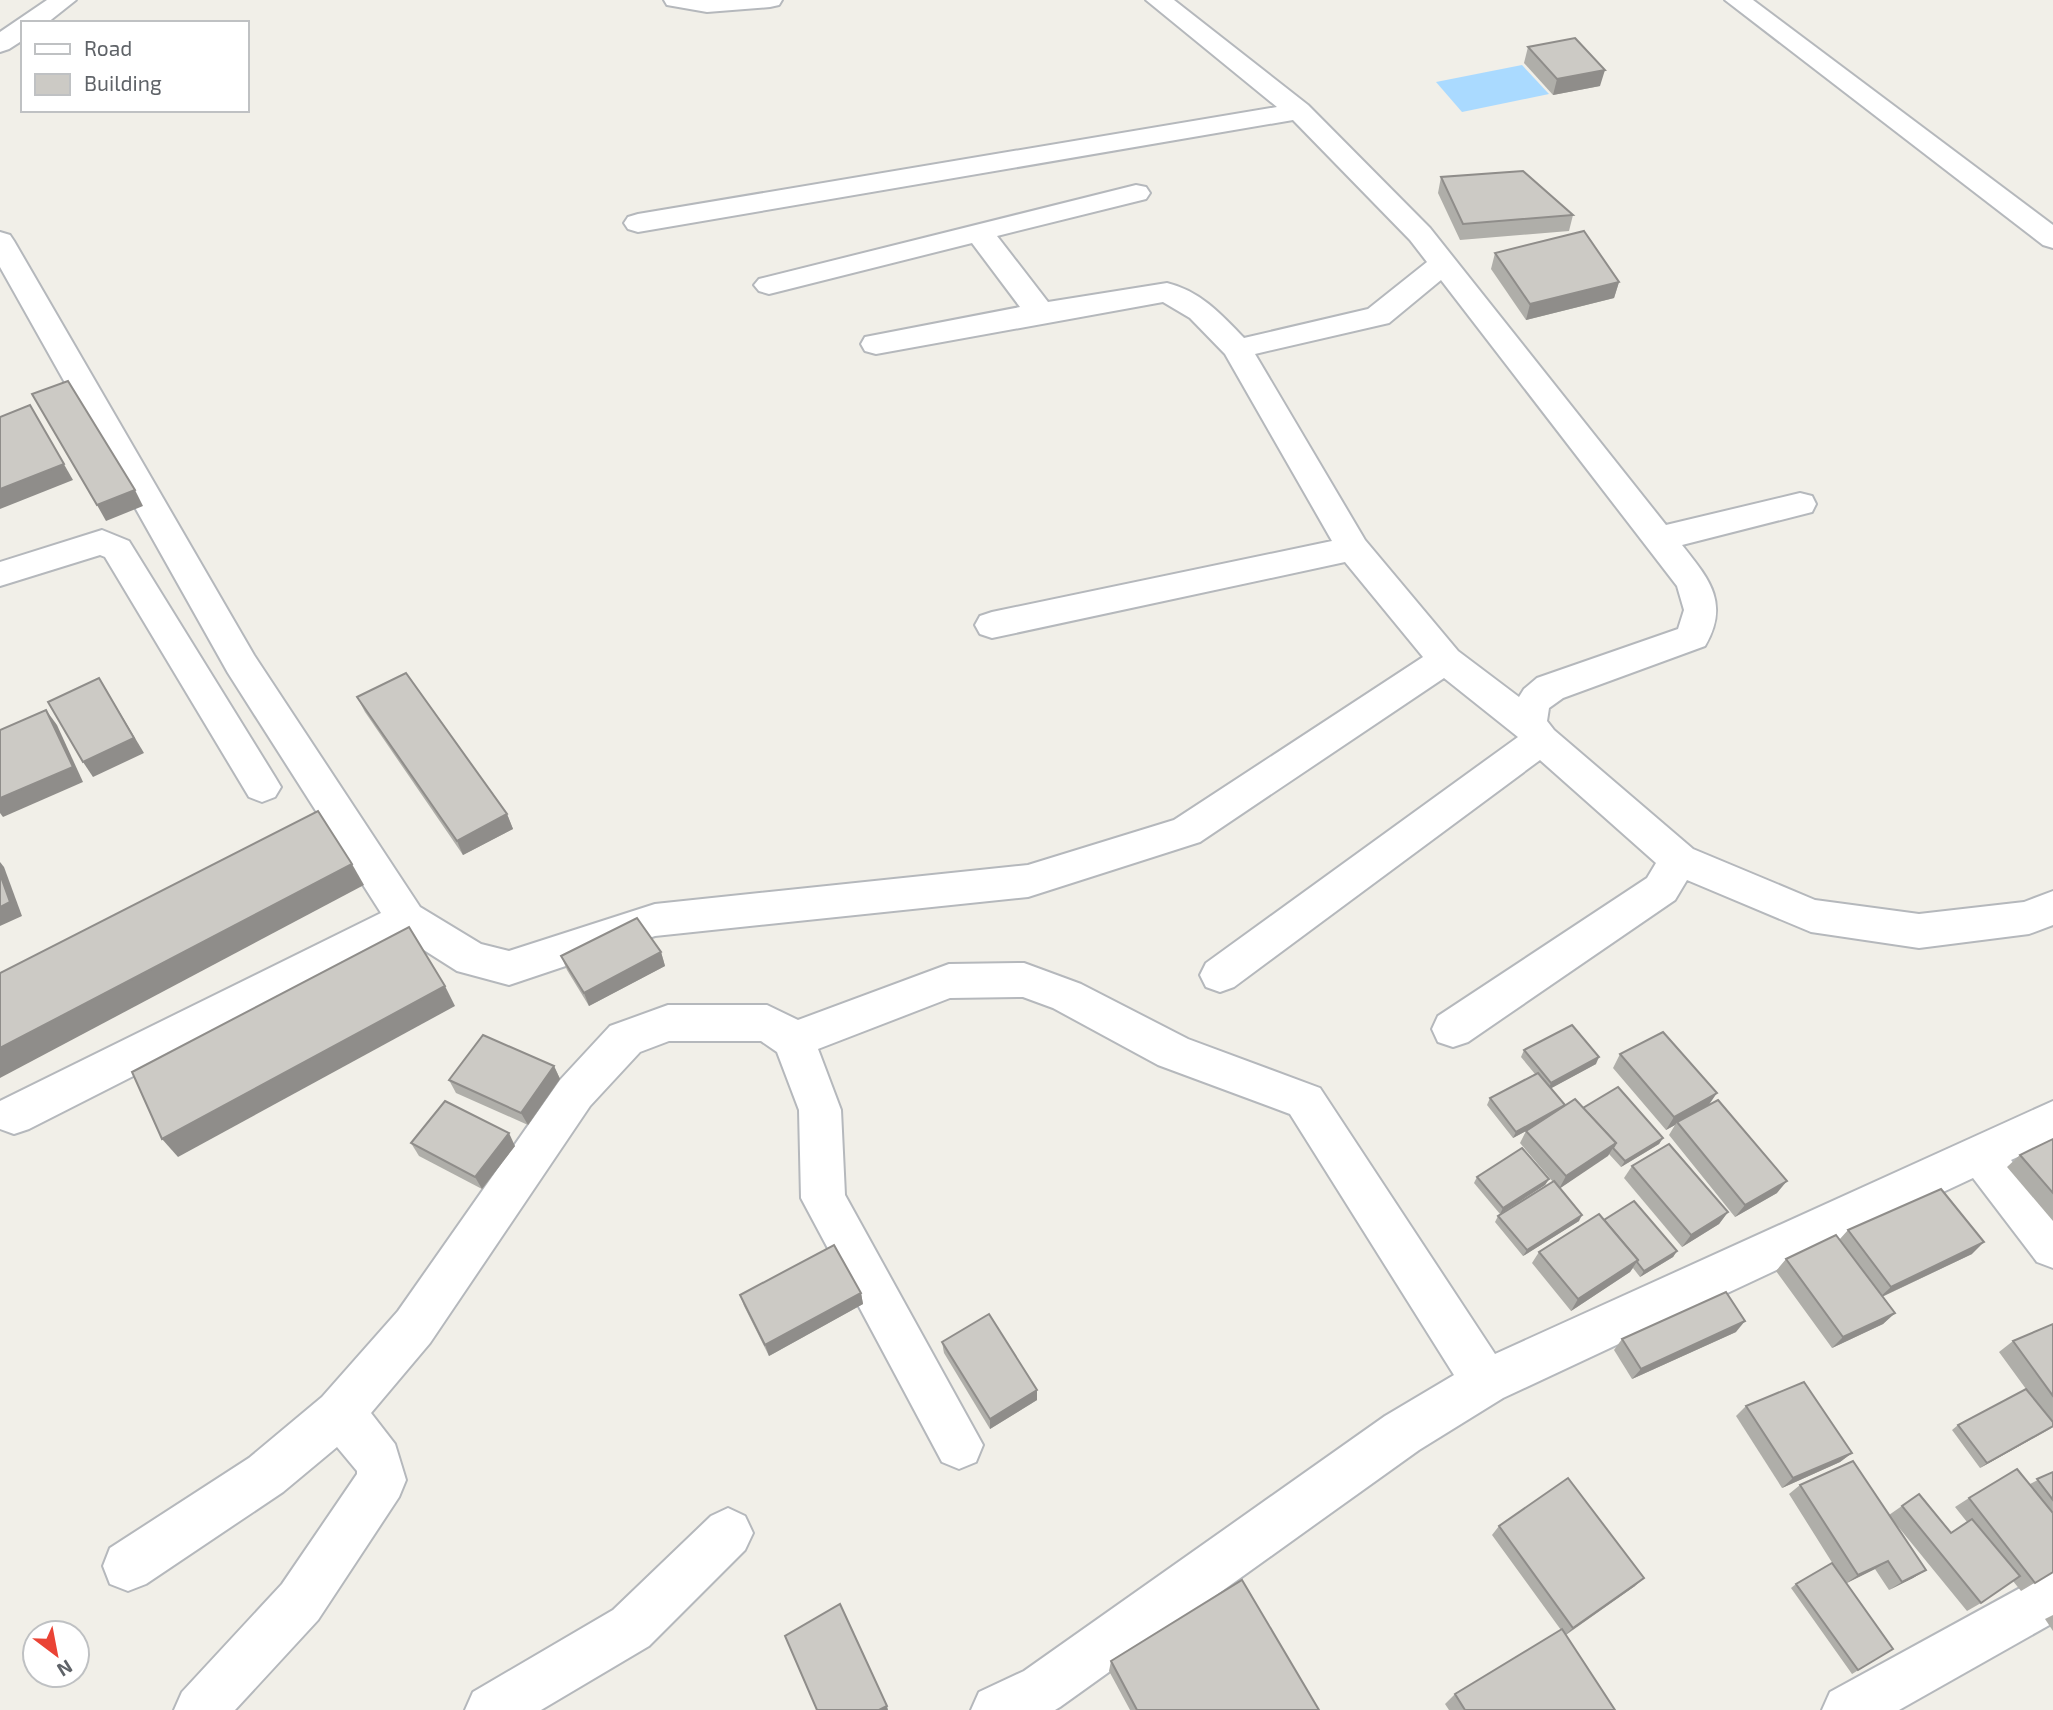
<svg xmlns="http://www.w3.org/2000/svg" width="2053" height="1710" viewBox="0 0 2053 1710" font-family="'Exo 2',sans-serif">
  <rect width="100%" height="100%" fill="#f1efe8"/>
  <polygon fill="#aadaff" points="1522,65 1549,94 1462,112 1436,82"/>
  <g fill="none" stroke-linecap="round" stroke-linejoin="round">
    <defs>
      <g id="minor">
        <polygon points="47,0 76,0 47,23 23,23 23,40 9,49 0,52 0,32"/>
        <polygon points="664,0 782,0 779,5 770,7 707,12 667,5"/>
        <path d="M 1146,0 L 1174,0 L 1308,105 L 1430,228 L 1666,525 L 1800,493 L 1812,496 L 1816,504 L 1812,512 L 1682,545 C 1709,579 1730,603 1705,646 L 1563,698 L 1549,708 L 1547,721 L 1554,730 L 1693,849 L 1815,900 L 1919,914 L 2024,902 L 2053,891 L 2053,925 L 2029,934 L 1919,948 L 1811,932 L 1687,880 L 1675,900 L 1468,1042 L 1453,1047 L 1438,1042 L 1432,1029 L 1438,1016 L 1647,878 L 1656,863 L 1540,760 L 1234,987 L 1220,992 L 1206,987 L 1200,975 L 1206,963 L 1518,737 L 1444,678 L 1200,842 L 1028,897 L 655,936 L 509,985 L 457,971 L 405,938 L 29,1129 L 14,1134 L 0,1129 L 0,1101 L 381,913 L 228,673 L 0,267 L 0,232 L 10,235 L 14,241 L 254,655 L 420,907 L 481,944 L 509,951 L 655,904 L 1028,865 L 1174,820 L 1423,657 L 1345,562 L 992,638 L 980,634 L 975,625 L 980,616 L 992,612 L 1332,541 L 1225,354 L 1190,318 L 1163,302 L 876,354 L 865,351 L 861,344 L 865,337 L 1020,307 L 972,243 L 769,294 L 759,291 L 754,285 L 759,279 L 1136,185 L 1146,187 L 1150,193 L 1146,199 L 997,236 L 1048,302 L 1167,283 C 1200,291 1221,314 1244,338 L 1368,309 L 1427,262 L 1410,240 L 1293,120 L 638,232 L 628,229 L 624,223 L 628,217 L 638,214 L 1277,107 ZM 1441,280 L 1677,586 L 1684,610 L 1678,629 L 1537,678 L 1524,689 L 1519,697 L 1458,651 L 1365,540 L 1255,354 L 1389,323 Z"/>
        <polygon points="1725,0 1753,0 2053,225 2053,248 2043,245"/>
        <polygon points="102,530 129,541 275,777 281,787 275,797 262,802 249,797 105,557 100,555 0,586 0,562"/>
        <polygon points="1024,963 1081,984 1188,1039 1320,1088 1495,1354 2053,1101 2053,1141 2011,1160 2053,1212 2053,1268 2037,1262 1973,1178 1503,1398 1419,1450 1060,1707 1055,1710 971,1710 979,1692 1024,1671 1385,1416 1454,1375 1290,1114 1158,1065 1053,1008 1023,997 950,998 818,1049 841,1110 845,1195 983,1445 976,1462 959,1469 942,1462 801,1198 799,1110 777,1052 761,1041 669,1041 640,1052 590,1106 430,1343 371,1413 395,1444 406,1480 399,1497 318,1620 235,1710 174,1710 182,1692 282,1584 357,1474 357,1471 337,1447 283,1492 146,1584 128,1591 110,1584 103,1566 110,1548 249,1458 322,1397 398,1311 560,1080 610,1026 668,1005 767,1005 798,1020 949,964"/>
        <polygon points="728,1508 745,1516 753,1533 745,1550 649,1646 541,1710 465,1710 473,1692 613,1610 711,1516"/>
        <polygon points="2053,1570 2053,1623 1899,1710 1822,1710 1830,1692"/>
      </g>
    </defs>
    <use href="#minor" stroke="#b5b8bc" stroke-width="4"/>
    <use href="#minor" fill="#fff" fill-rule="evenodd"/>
  </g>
  <g fill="#afaea9">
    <polygon points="1528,47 1600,86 1553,95 1524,63"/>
    <polygon points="1441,177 1573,215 1569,231 1460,240 1438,193"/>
    <polygon points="1495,253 1619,282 1614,298 1526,320 1491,269"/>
    <polygon points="357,697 507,814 513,829 463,855 365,712"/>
    <polygon points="661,952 665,966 589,1006 567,970 561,956"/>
    <polygon points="1524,1050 1596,1064 1551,1088 1565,1105 1583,1108 1663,1138 1659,1144 1621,1167 1609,1154 1560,1188 1579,1221 1523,1256 1495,1222 1498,1216 1553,1182 1520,1143 1526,1131 1513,1138 1487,1105 1490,1098 1535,1074 1521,1057"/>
    <polygon points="1620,1054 1709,1105 1777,1193 1735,1217 1669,1135 1675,1125 1666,1130 1613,1068"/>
    <polygon points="554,1066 560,1079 528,1125 456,1093 449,1080"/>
    <polygon points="2053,1139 2053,1221 2007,1167 2020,1155"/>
    <polygon points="411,1143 515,1146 482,1189 419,1156"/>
    <polygon points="1632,1166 1728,1212 1719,1224 1682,1247 1624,1178"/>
    <polygon points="1477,1177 1549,1179 1545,1185 1500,1214 1474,1183"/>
    <polygon points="1604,1220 1677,1251 1673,1257 1640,1277 1633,1268 1630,1272 1571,1311 1532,1263 1539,1252"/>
    <polygon points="1848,1230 1972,1254 1882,1297 1895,1313 1883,1324 1832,1348 1776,1271 1786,1259 1839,1240"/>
    <polygon points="861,1293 863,1304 769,1356 744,1306 740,1295"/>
    <polygon points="2053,1324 2053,1427 1980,1468 1952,1430 1958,1425 2026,1389 1999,1352 2013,1341"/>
    <polygon points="1736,1332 1632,1379 1614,1350 1622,1339"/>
    <polygon points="942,1342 1037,1390 1037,1400 990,1429 944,1353"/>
    <polygon points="1746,1406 1852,1453 1840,1462 1782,1488 1736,1416"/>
    <polygon points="2053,1472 2053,1572 2021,1591 2013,1581 1981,1603 1967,1611 1891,1518 1926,1570 1913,1578 1889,1590 1875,1569 1846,1583 1893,1649 1852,1674 1791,1588 1796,1584 1838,1572 1789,1494 1800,1485 1889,1515 1919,1494 1951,1533 1967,1522 1955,1507 1969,1498 2030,1484"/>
    <polygon points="1499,1526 1635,1586 1566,1635 1615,1710 1449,1710 1445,1704 1455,1694 1561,1630 1492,1535"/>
    <polygon points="2053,1615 2053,1631 2045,1619"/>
    <polygon points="1111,1661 1319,1710 1130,1710 1109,1671"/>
  </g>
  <g fill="#8f8d8a">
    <polygon points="1605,70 1600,86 1553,95 1557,79"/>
    <polygon points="1619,282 1614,298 1526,320 1530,304"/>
    <polygon points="30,405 73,480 0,509 0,489"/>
    <polygon points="135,490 143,506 106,521 97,505"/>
    <polygon points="99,678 144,753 93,777 83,762"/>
    <polygon points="46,710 57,725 83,782 3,817 0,813 0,798"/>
    <polygon points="507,814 513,829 463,855 457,841"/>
    <polygon points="0,862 4,867 22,916 0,926"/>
    <polygon points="352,864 364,885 0,1078 0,1048"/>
    <polygon points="661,952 665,966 589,1006 584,993"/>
    <polygon points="445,986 455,1006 178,1157 162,1139"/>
    <polygon points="1599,1057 1596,1064 1548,1090 1551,1083"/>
    <polygon points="554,1066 560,1079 528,1125 521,1113"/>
    <polygon points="1717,1093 1708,1106 1677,1122 1675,1125 1666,1130 1674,1117"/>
    <polygon points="1565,1105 1561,1112 1513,1138 1516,1132"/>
    <polygon points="509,1133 515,1146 482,1189 475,1177"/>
    <polygon points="1663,1138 1659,1144 1621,1167 1625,1161"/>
    <polygon points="1616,1143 1608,1156 1559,1189 1566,1176"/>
    <polygon points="1549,1179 1545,1185 1500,1214 1503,1208"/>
    <polygon points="1787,1181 1777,1193 1735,1217 1745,1205"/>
    <polygon points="1728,1212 1719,1224 1682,1247 1691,1235"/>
    <polygon points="1582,1215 1579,1221 1523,1256 1527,1250"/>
    <polygon points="1984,1242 1972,1254 1879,1298 1891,1287"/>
    <polygon points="1677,1251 1673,1257 1640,1277 1644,1271"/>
    <polygon points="1638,1260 1630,1272 1571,1311 1578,1299"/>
    <polygon points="861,1293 863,1304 769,1356 765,1345"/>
    <polygon points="1895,1313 1883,1324 1832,1348 1843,1337"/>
    <polygon points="1745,1321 1736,1332 1632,1379 1641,1369"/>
    <polygon points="1037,1390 1037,1400 990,1429 990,1419"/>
    <polygon points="2053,1427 2048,1430 1980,1468 1987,1463"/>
    <polygon points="1852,1453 1840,1462 1782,1488 1793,1478"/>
    <polygon points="1888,1561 1875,1569 1845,1584 1858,1575"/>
    <polygon points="1926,1570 1913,1578 1889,1590 1902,1582"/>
    <polygon points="1644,1578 1635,1586 1565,1635 1573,1628"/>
    <polygon points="887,1706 888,1710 879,1710"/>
  </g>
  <g fill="#cccac5" stroke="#8f8d8a" stroke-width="2">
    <polygon points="1575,38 1605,70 1557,79 1528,47"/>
    <polygon points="1523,171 1573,215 1463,224 1441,177"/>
    <polygon points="1584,231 1619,282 1530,304 1495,253"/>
    <polygon points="68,381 135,490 97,505 32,394"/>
    <polygon points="30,405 64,464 0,489 0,417"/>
    <polygon points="406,673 507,814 457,841 357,697"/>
    <polygon points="99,678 134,738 83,762 48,702"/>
    <polygon points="46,710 73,767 0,798 0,730"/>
    <polygon points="318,811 352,864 0,1048 0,973"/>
    <polygon points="0,874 10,902 0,907"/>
    <polygon points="637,918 661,952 584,993 561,956"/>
    <polygon points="409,927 445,986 162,1139 132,1072"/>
    <polygon points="1572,1025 1599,1057 1551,1083 1524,1050"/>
    <polygon points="1663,1032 1717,1093 1674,1117 1620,1054"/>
    <polygon points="483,1035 554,1066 521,1113 449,1080"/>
    <polygon points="1538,1073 1565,1105 1516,1132 1490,1098"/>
    <polygon points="1618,1087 1663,1138 1625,1161 1613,1148 1616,1143 1583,1108"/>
    <polygon points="1575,1099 1616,1143 1566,1176 1526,1131"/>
    <polygon points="1718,1100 1787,1181 1745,1205 1677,1122"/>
    <polygon points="445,1101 509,1133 475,1177 411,1143"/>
    <polygon points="2053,1139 2053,1193 2020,1155"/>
    <polygon points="1669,1144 1728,1212 1691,1235 1632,1166"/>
    <polygon points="1522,1148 1549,1179 1503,1208 1477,1177"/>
    <polygon points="1554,1181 1582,1215 1527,1250 1498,1216"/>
    <polygon points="1941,1189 1984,1242 1891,1287 1848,1230"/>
    <polygon points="1634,1201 1677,1251 1644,1271 1637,1262 1638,1260 1604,1220"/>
    <polygon points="1599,1214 1638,1260 1578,1299 1539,1252"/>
    <polygon points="1836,1235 1895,1313 1843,1337 1786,1259"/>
    <polygon points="834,1245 861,1293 765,1345 740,1295"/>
    <polygon points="1726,1292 1745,1321 1641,1369 1622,1339"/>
    <polygon points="989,1314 1037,1390 990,1419 942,1342"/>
    <polygon points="2053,1324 2053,1396 2013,1341"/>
    <polygon points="1804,1382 1852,1453 1793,1478 1746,1406"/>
    <polygon points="2026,1389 2053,1422 2053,1426 1987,1463 1958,1425"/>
    <polygon points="1853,1461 1926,1570 1902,1582 1888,1561 1858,1575 1800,1485"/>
    <polygon points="2017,1469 2053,1513 2053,1572 2035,1583 1969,1498"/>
    <polygon points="2053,1472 2053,1500 2037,1479"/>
    <polygon points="1568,1478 1644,1578 1573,1628 1499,1526"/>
    <polygon points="1919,1494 1951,1533 1972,1519 2020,1576 1981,1603 1902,1506"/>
    <polygon points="1832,1563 1893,1649 1858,1670 1796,1584"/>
    <polygon points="1242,1580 1319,1710 1137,1710 1111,1661"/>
    <polygon points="840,1604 887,1706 879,1710 817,1710 785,1636"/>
    <polygon points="1562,1629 1615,1710 1465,1710 1455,1694"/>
  </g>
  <rect x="21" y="21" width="228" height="91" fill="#ffffff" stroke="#bfc1c3" stroke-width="2"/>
  <rect x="35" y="44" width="35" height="10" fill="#ffffff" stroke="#bfc1c3" stroke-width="2"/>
  <text x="84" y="56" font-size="21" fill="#5f6368">Road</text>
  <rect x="35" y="74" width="35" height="21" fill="#cccac5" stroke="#bfc1c3" stroke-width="2"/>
  <text x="84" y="91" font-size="21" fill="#5f6368">Building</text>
  <g transform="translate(56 1654) rotate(148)"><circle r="33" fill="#ffffff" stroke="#bfc1c3" stroke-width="2"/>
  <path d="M0-5L12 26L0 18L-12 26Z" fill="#ea4335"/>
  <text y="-10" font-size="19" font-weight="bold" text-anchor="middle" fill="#5f6368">N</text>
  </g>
</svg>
